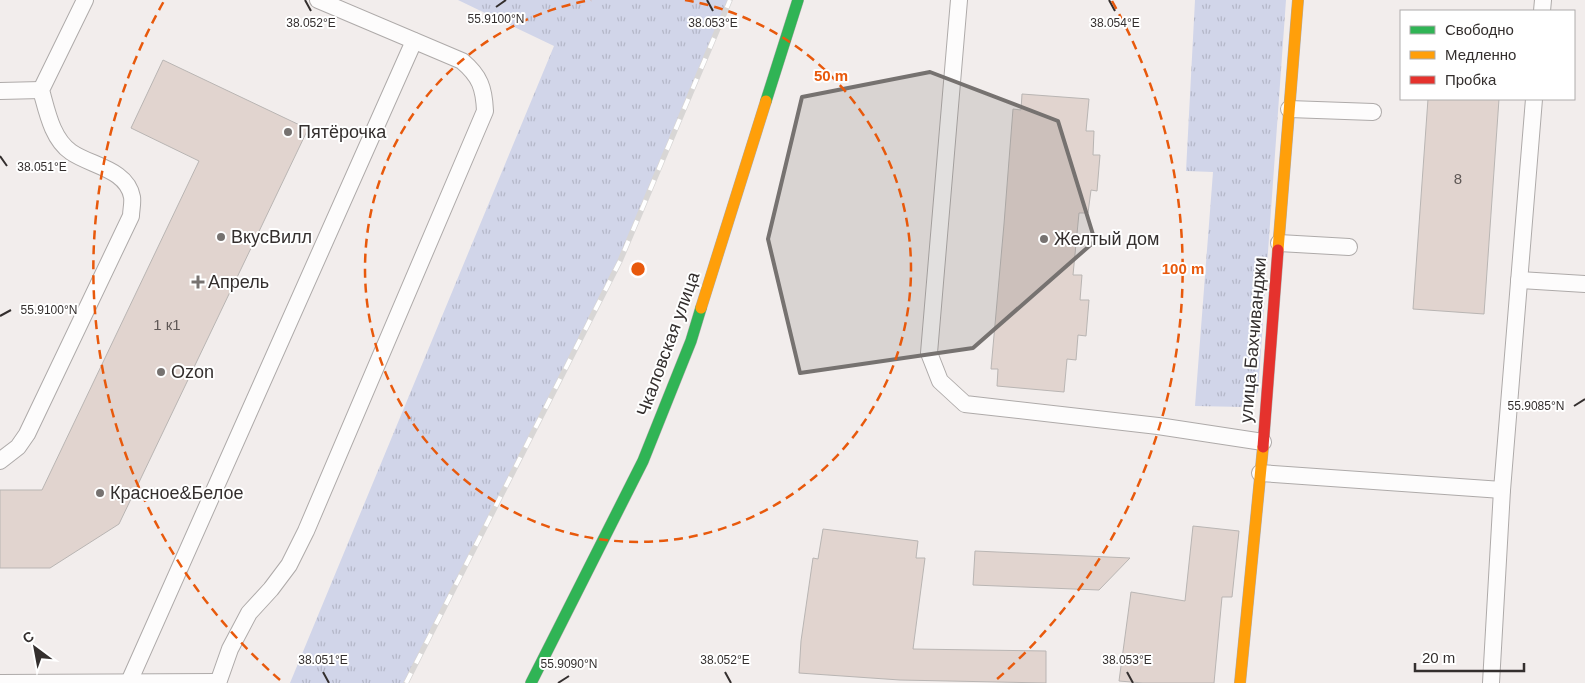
<svg xmlns="http://www.w3.org/2000/svg" width="1585" height="683" viewBox="0 0 1585 683" font-family="Arial,sans-serif">
  <defs>
    <pattern id="grass-tufts" width="24" height="20" patternUnits="userSpaceOnUse" patternTransform="scale(1.25)"><rect width="24" height="20" fill="#d1d5e9"/><path d="M3 7l-1-3M5 7V3M7 7l1-3M15 17l-1-3M17 17v-4M19 17l1-3" fill="none" stroke="#b4b7c8"/></pattern>
  </defs>
  <rect width="100%" height="100%" fill="#f2edec"/>
  <g fill="url(#grass-tufts)">
    <polygon points="458,0 730,0 620,261 412,674 406,683 290,683 554,46"/>
    <polygon points="1195,0 1286,0 1258,392 1244,407 1195,406 1213,172 1186,171"/>
  </g>
  <g fill="#e1d4cf" stroke="#b9b5b3">
    <polygon points="163,60 308,129 119,524 50,568 0,568 0,490 42,490 199,161 131,128"/>
    <polygon points="1022,94 1089,99 1086,131 1094,131 1093,155 1100,155 1097,191 1091,190 1088,213 1079,213 1073,275 1082,275 1080,300 1089,300 1086,336 1078,335 1076,360 1067,359 1064,392 997,386 998,369 991,369 1004,224 1013,109 1021,110"/>
    <polygon points="1428,99 1499,99 1484,314 1413,309"/>
    <polygon points="1193,526 1239,531 1232,597 1222,597 1214,683 1143,683 1119,681 1131,592 1185,601"/>
    <polygon points="823,529 918,541 916,558 925,558 913,649 1046,651 1046,683 900,680 799,673 801,641 813,558 818,559"/>
    <polygon points="975,551 1130,558 1099,590 973,585"/>
  </g>
  <g fill="none" stroke-linecap="round" stroke-linejoin="round">
    <defs>
      <g id="lane">
        <polyline points="959,0 929,353 940,381 965,404 1158,426 1263,442"/>
        <polyline points="1542,11 1543,0"/>
        <polyline points="0,91 41,90"/>
        <polyline points="1289,109 1373,112"/>
        <polyline points="1279,243 1349,247"/>
        <polyline points="1519,280 1585,284"/>
        <path d="M 0,461 L 18,447 L 27,434 L 131,216 C 131,210 133,203 132,197 C 127,169 91,166 71,152 C 52,139 47,111 41,90 L 85,0"/>
        <polyline points="1260,473 1502,490"/>
        <polyline points="129,682 414,41"/>
        <polyline points="0,683 218,682"/>
        <path d="M 218,683 L 230,649 L 249,613 L 271,589 L 289,565 L 306,531 L 485,111 C 484,88 480,76 462,61 L 318,0"/>
        <polyline points="1491,683 1502,490 1534,99"/>
      </g>
      <g id="fast">
        <polyline points="766,101 798,0"/>
        <polyline points="531,683 643,461 691,341 701,308"/>
      </g>
      <g id="slow">
        <polyline points="1278,250 1298,0"/>
        <polyline points="701,308 766,101"/>
        <polyline points="1240,683 1263,447"/>
      </g>
      <polyline id="jam" points="1263,447 1278,250"/>
    </defs>
    <use href="#lane" stroke="#aeaaa9" stroke-width="18"/>
    <use href="#fast" stroke="#aeaaa9" stroke-width="12"/>
    <use href="#slow" stroke="#aeaaa9" stroke-width="12"/>
    <use href="#jam" stroke="#aeaaa9" stroke-width="12"/>
    <use href="#lane" stroke="#fdfcfc" stroke-width="16"/>
    <use href="#fast" stroke="#30b455" stroke-width="11"/>
    <use href="#slow" stroke="#ff9f0a" stroke-width="11"/>
    <use href="#jam" stroke="#e5322d" stroke-width="11"/>
    <defs>
      <polyline id="rail" points="406,683 620,261 730,0"/>
    </defs>
    <use href="#rail" stroke="#d8d6d5" stroke-width="5.5"/>
    <use href="#rail" stroke="#fff" stroke-width="4" stroke-dasharray="11" stroke-linecap="butt"/>
  </g>
  <path fill="#767270" fill-opacity="0.2" stroke="#767270" stroke-width="4" stroke-linejoin="round" d="M 930,72 L 1058,121 L 1095,241 L 973,348 L 800,373 L 768,239 L 802,97 Z"/>
  <path fill="none" stroke="#342f2e" stroke-width="2" d="M 305,0 L 311,11M 707,0 L 713,11M 1109,0 L 1115,11M 496,7 L 506,0M 0,156 L 7,166M 0,316 L 11,310M 1574,406 L 1585,399M 323,672 L 329,683M 725,672 L 731,683M 1127,672 L 1133,683M 558,683 L 569,676"/>
  <g fill="none" stroke="#e8590c" stroke-width="2.5" stroke-dasharray="9 6">
    <path d="M685 0A273 273 0 1 1 591 0"/>
    <path d="M280 680A545 545 0 0 1 164 1M1112 1A545 545 0 0 1 996 680"/>
  </g>
  <g fill="#767270" stroke="#fff" stroke-width="2">
    <circle cx="288" cy="132" r="5"/>
    <circle cx="221" cy="237" r="5"/>
    <circle cx="1044" cy="239" r="5"/>
    <path d="M195.5 274.5h5v5h5v5h-5v5h-5v-5h-5v-5h5z"/>
    <circle cx="161" cy="372" r="5"/>
    <circle cx="100" cy="493" r="5"/>
  </g>
  <g text-anchor="middle" stroke-width="4" stroke-linejoin="round" paint-order="stroke">
    <g font-size="15" fill="#5f5856">
      <text x="1458" y="184">8</text>
      <text x="167" y="330">1 к1</text>
    </g>
    <g font-size="18" fill="#342f2e" stroke="#fff" text-anchor="start">
      <text x="298" y="138">Пятёрочка</text>
      <text x="231" y="243">ВкусВилл</text>
      <text x="1054" y="245">Желтый дом</text>
      <text x="208" y="288">Апрель</text>
      <text x="171" y="378">Ozon</text>
      <text x="110" y="499">Красное&amp;Белое</text>
    </g>
    <g font-size="18" fill="#342f2e" stroke="#fff">
      <text transform="translate(1253 340) rotate(-85)" y="6">улица Бахчиванджи</text>
      <text transform="translate(668 344) rotate(-70)" y="6">Чкаловская улица</text>
    </g>
  </g>
  <g font-size="12" text-anchor="middle" fill="#342f2e" stroke="#fff" stroke-width="4" stroke-linejoin="round" paint-order="stroke">
    <text x="496" y="23">55.9100°N</text>
    <text x="1115" y="27">38.054°E</text>
    <text x="311" y="27">38.052°E</text>
    <text x="713" y="27">38.053°E</text>
    <text x="42" y="171">38.051°E</text>
    <text x="49" y="314">55.9100°N</text>
    <text x="1536" y="410">55.9085°N</text>
    <text x="323" y="664">38.051°E</text>
    <text x="725" y="664">38.052°E</text>
    <text x="1127" y="664">38.053°E</text>
    <text x="569" y="668">55.9090°N</text>
  </g>
  <circle cx="638" cy="269" r="8" fill="#e8590c" stroke="#fff" stroke-width="2.5"/>
  <g font-size="15" text-anchor="middle" font-weight="bold" fill="#e8590c" stroke="#fff" stroke-width="4" stroke-linejoin="round" paint-order="stroke">
    <text x="831" y="81">50 m</text>
    <text x="1183" y="274">100 m</text>
  </g>
  <rect x="1400" y="10" width="175" height="90" fill="#ffffff" stroke="#aeacab"/>
  <rect x="1410" y="26" width="25" height="8" fill="#30b455" stroke="#aeacab"/>
  <text x="1445" y="35" font-size="15" fill="#342f2e">Свободно</text>
  <rect x="1410" y="51" width="25" height="8" fill="#ff9f0a" stroke="#aeacab"/>
  <text x="1445" y="60" font-size="15" fill="#342f2e">Медленно</text>
  <rect x="1410" y="76" width="25" height="8" fill="#e5322d" stroke="#aeacab"/>
  <text x="1445" y="85" font-size="15" fill="#342f2e">Пробка</text>
  <g transform="translate(35 648) rotate(328)" stroke="#ffffff" stroke-width="4" paint-order="stroke">
  <path d="M0-4L9 19L0 12L-9 19Z" fill="#342f2e"/>
  <text y="-8" font-size="14" font-weight="bold" text-anchor="middle" fill="#342f2e">С</text>
  </g>
  <path d="M1415 663v8h109v-8" fill="none" stroke="#342f2e" stroke-width="2.5"/>
  <text x="1422" y="663" font-size="15" fill="#342f2e" stroke="#ffffff" stroke-width="4" paint-order="stroke">20 m</text>
</svg>
